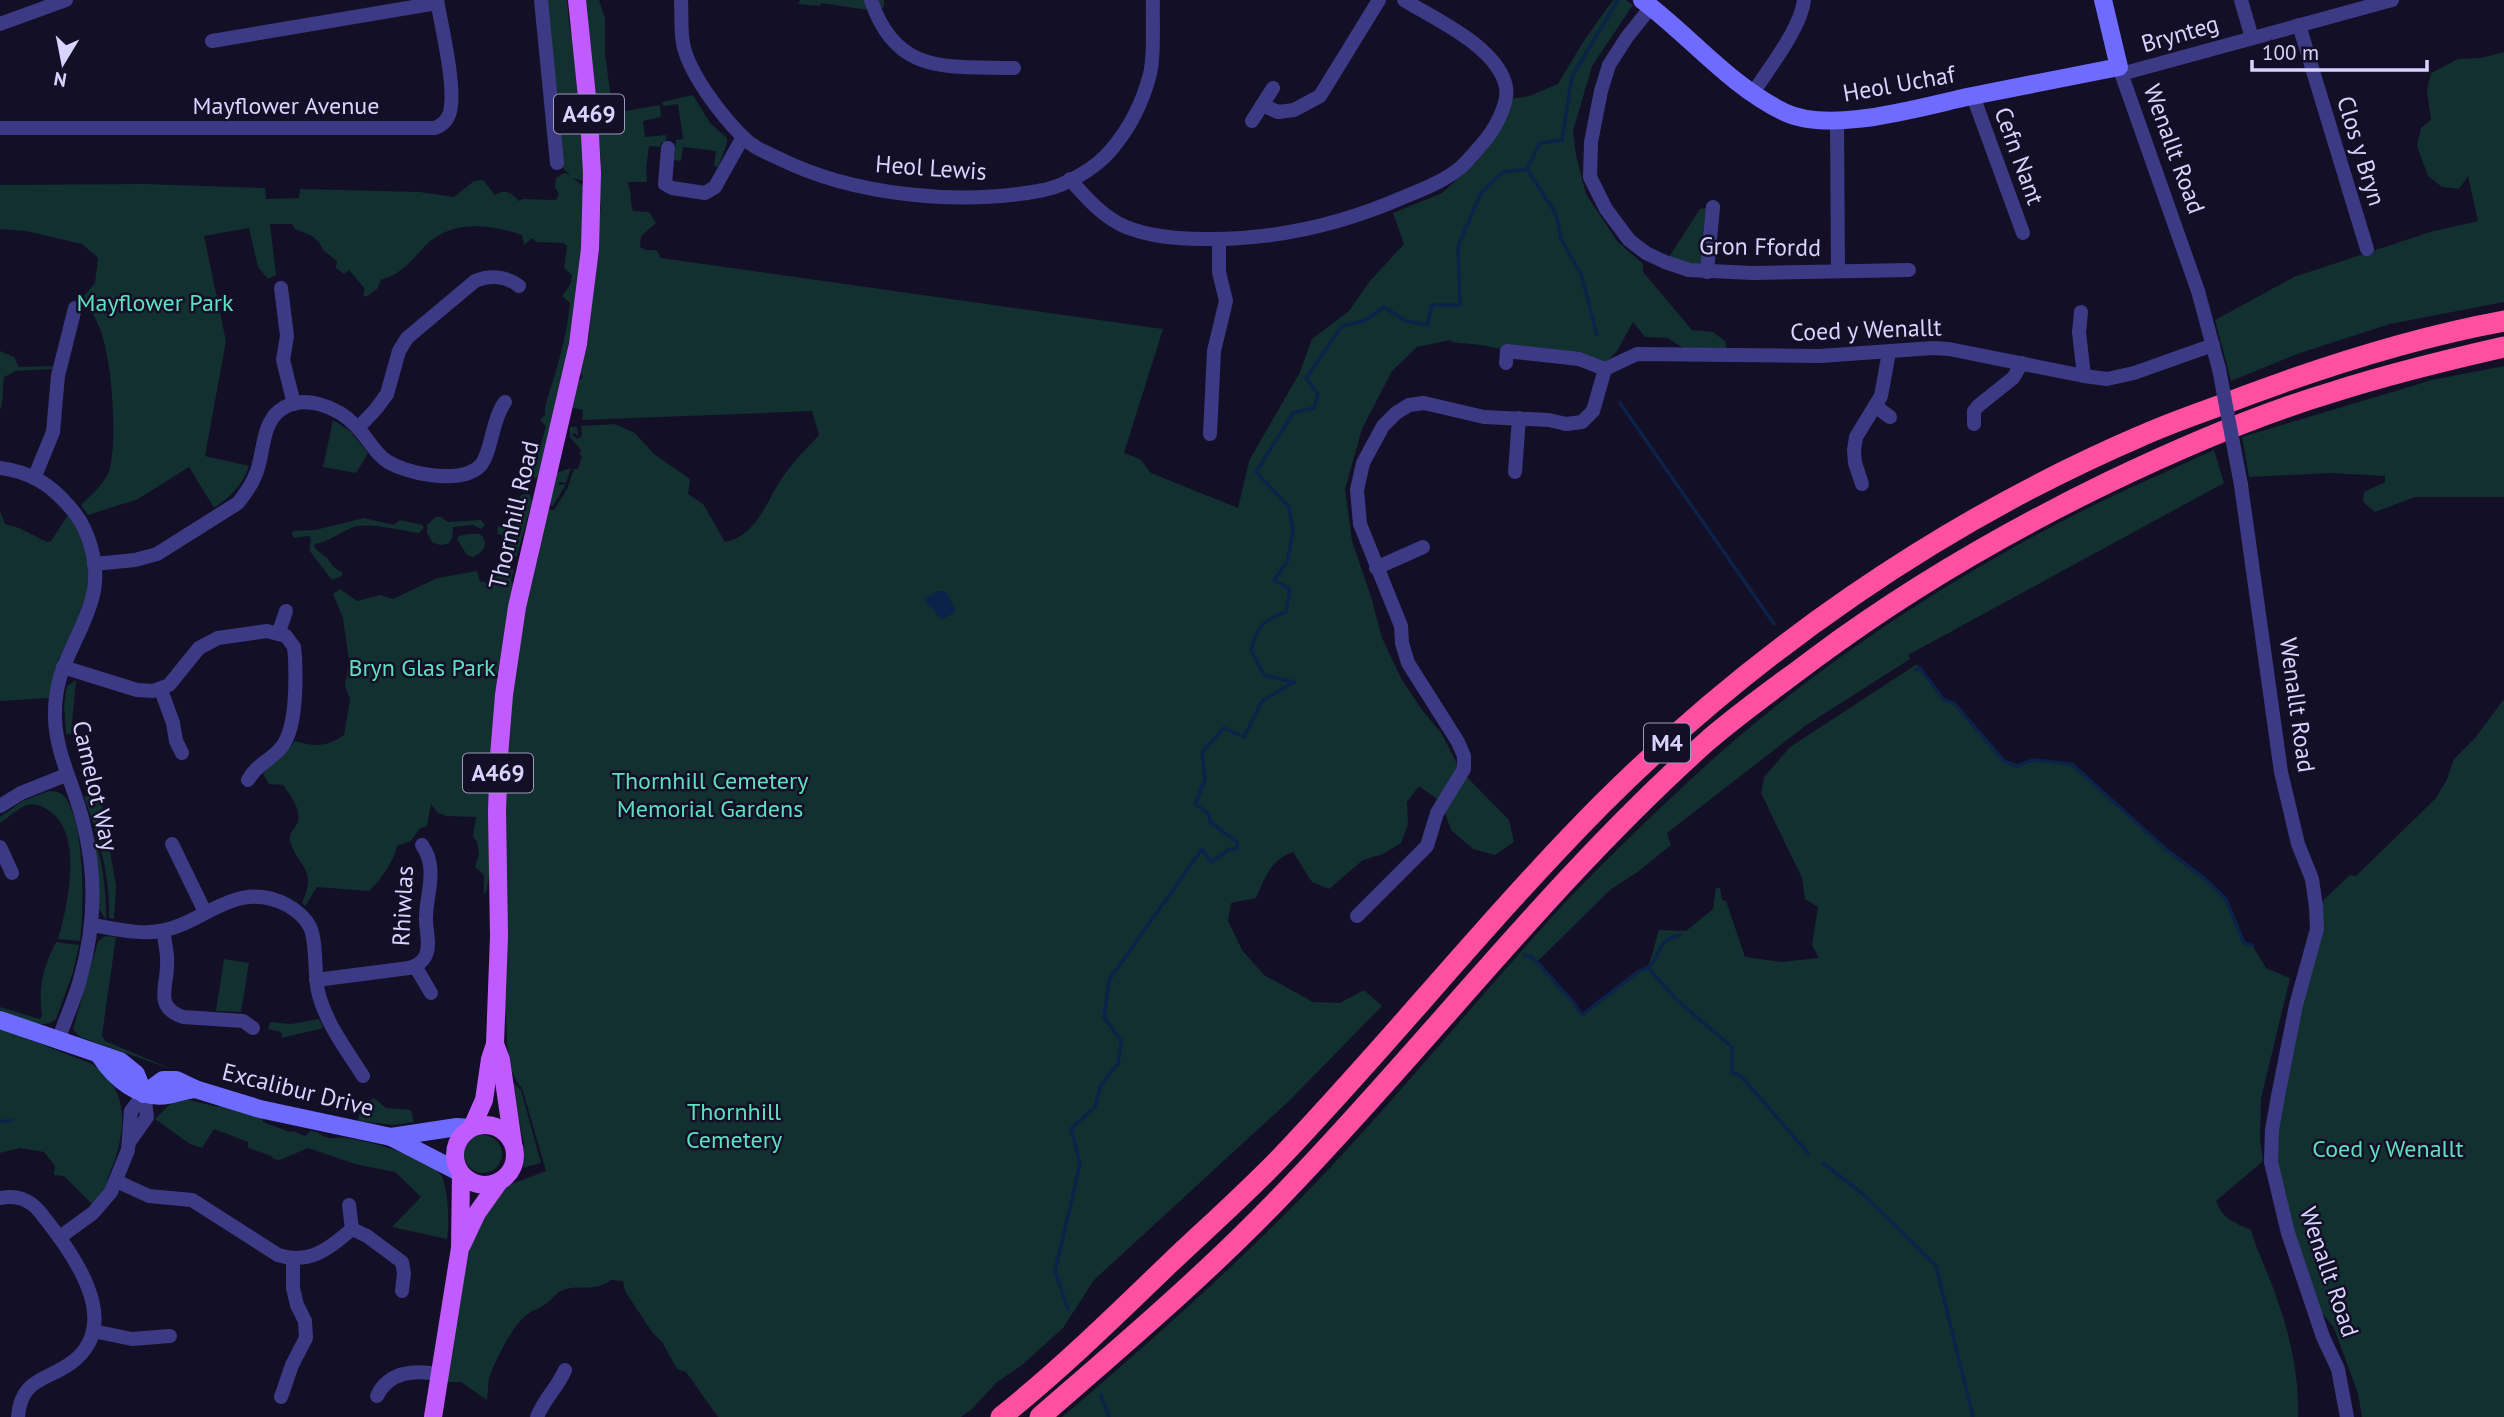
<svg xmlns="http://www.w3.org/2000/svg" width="2504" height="1417" viewBox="0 0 2504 1417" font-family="'PT Sans',sans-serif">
  <rect width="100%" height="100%" fill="#130f26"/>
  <g fill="#12302f">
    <path d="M 545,0 L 567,0 L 569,23 L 585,99 L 583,177 L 582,181 L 573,178 L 587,189 L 586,251 L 562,378 L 540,474 L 536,478 L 532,476 L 546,426 L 540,420 L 545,415 L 545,407 C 555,373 567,339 570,303 L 562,296 L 570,285 L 572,275 L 564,268 L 567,246 L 563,243 L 536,242 L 532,238 L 524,245 L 522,235 C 489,224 450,219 424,247 C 408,264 404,272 381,280 L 377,289 L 366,297 L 363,295 L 365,289 L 349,270 L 344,274 L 336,268 L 337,261 L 323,250 L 319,242 L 312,236 L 295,229 L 292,224 L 270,224 L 276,275 L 268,279 L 258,267 L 249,228 L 204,236 L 226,341 L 205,456 L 249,466 C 242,486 231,496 214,508 L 189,467 L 138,499 L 88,515 L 81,505 C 91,495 104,484 109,471 C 118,442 112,365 102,335 C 98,321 89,309 83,297 L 95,283 L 98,258 L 82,244 L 26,231 L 0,229 L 0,185 L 145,184 L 265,188 L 266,199 L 299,198 L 300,189 L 420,192 L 454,197 L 474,181 L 483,180 L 495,195 C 506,188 511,193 519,201 L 523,199 L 556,200 L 559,194 L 555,187 L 556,178 L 564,173 L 570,175 L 561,166 Z"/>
    <path d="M 585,0 L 599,0 L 605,18 L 605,54 L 613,113 L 660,105 L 661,117 L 643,121 L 645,137 L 666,135 L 666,143 L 661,143 L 660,147 L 649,146 L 646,168 L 647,182 L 627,182 C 633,192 629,200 633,211 L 649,212 L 656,223 L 641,236 L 640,247 L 646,250 L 656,250 L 661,258 L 1163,329 L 1124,453 L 1140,459 L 1151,473 L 1238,508 L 1249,461 L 1300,372 L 1312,339 L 1349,311 L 1370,281 L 1404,244 L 1393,213 L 1442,193 L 1476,162 L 1495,138 L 1511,99 L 1529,96 L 1558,84 L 1583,42 L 1613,0 L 1626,0 L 1633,5 L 1592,66 L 1573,131 L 1576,155 L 1586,194 L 1617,241 L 1643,264 L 1643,272 L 1692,330 L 1713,332 L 1725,341 L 1728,355 L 1683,348 L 1668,338 L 1645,337 L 1633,322 L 1617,351 L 1608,360 L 1605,369 L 1481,345 L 1451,342 L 1451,340 L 1417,347 L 1392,371 L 1362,429 L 1345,489 L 1352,541 L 1372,600 L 1382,638 L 1402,680 L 1422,710 L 1442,734 L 1460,770 L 1509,820 L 1514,842 L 1495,855 L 1473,849 L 1451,830 L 1441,802 L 1419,786 L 1407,802 L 1408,824 L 1401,843 L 1383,854 L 1363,860 L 1329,889 L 1312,882 L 1293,852 C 1271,859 1265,878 1256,898 L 1231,903 L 1228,921 L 1242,950 L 1264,975 L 1313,1002 L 1340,1003 L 1364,990 L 1382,1006 L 1289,1101 L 1094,1280 L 1063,1328 L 1022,1365 L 997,1382 L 971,1410 L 961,1417 L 718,1417 L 686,1372 L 677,1369 L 662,1342 L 652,1332 L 625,1291 L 623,1281 L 611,1280 C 593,1294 577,1282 559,1292 C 555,1295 551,1300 547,1303 C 540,1309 531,1310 524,1317 C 512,1327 494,1363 489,1378 C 488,1385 488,1393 487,1400 L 461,1382 L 445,1382 L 444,1376 L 472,1233 L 503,1191 L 509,1185 L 546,1171 L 522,1088 C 506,1072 507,1038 506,1015 L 503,1014 L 504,793 L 510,729 C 503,725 498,724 492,729 L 495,743 L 494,873 L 489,876 L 486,893 L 484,893 L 484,875 L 475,867 L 479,854 L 477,841 L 473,837 L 476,817 L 446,816 L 438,813 L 431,804 L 427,826 L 420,828 L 411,841 L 397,846 C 395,860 379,882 369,891 L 317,887 L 305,906 L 302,903 C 318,868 298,868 290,841 C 288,833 296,828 298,821 C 301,808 290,795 283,785 L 269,784 L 263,774 C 270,758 287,755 295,741 C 316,747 326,747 344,735 L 350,699 L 345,686 L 349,661 L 343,618 L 333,594 L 340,589 L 357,601 L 380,595 L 393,599 L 437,578 L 477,571 L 480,581 L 489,583 L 494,577 L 498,576 L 493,569 L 498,564 L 505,563 L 514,570 L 511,580 L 515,588 L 503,653 L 499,665 L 497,683 L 521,620 L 546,509 L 554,510 L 567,489 L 574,469 L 578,469 L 582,456 L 579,454 L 581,450 L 570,437 L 570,427 L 577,427 L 578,436 L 574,433 L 572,435 L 578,439 L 582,436 L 581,426 L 615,424 L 635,433 L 654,454 L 690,479 L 688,494 L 703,504 L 725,542 C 756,537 767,500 782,478 C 793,462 806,449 819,435 L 812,411 L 582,420 L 583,410 L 572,408 L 573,385 L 583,377 L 575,369 L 581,356 L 585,354 L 589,334 L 593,265 L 598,262 L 599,249 L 593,244 L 601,208 L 598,169 L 601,162 L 600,150 Z"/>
    <polygon points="800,0 884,0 884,7 875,11 821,3 820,6 798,4"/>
    <polygon points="2504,52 2504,302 2390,324 2300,353 2231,381 2215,320 2294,277 2430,232 2478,221 2468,176 2459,189 2442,187 2428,176 2417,146 2421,128 2431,120 2427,90 2431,73 2458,59 2481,58"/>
    <polygon points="693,95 710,123 727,138 727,143 718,167 714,166 716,151 683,147 681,161 674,160 676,140 683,139 678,104 663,106 662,102"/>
    <polygon points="1713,207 1707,272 1665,263 1700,209"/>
    <path d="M 0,351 L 14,357 L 19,367 L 53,366 L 53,369 L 16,371 L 4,377 C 2,388 4,403 0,410 Z"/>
    <polygon points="2504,366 2504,497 2415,497 2375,512 2363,502 2364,492 2385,482 2385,476 2330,473 2249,477 2242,437 2432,380"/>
    <polygon points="333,420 350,431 368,453 356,473 323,467"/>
    <path d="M 2214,450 L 2224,483 L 1908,655 L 1910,659 L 1805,726 L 1667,833 L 1671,845 L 1639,871 L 1610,890 L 1537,962 L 1573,1002 L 1582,1015 L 1639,971 L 1648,968 L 1659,930 L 1686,931 L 1713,909 L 1716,888 L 1720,888 L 1722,900 L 1726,901 L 1745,957 L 1781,962 L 1819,958 L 1812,945 L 1818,907 L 1805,899 L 1802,878 L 1761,793 L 1764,777 L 1790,747 L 1917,664 L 1944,700 L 1954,703 L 2004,761 L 2017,766 L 2033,760 L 2072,764 L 2167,850 L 2204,878 L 2226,899 L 2244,943 L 2252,945 L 2266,968 L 2290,978 L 2261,1099 L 2260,1139 L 2263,1161 L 2216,1201 C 2223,1219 2233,1222 2251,1230 C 2254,1242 2259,1253 2264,1265 C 2284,1313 2300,1365 2298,1417 L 1062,1417 C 1167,1328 1269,1236 1361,1134 C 1433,1055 1500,972 1573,894 C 1610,856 1649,818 1688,782 C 1805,672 1952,575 2096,504 C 2135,485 2175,468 2214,450 Z"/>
    <polygon points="571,468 566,483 559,482 559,485 566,484 553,506 548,505 556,473"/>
    <polygon points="526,494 530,495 532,501 517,556 505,556 499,551 508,552 509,536 497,534 498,526 507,528 506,523 516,524 517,520 509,510 509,505 517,502 521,495"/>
    <polygon points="0,511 5,524 19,528 47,542 51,541 68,515 83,539 89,565 88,591 75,627 58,660 50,698 0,701"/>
    <polygon points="435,517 441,517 448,522 481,520 485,525 481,529 473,525 453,527 452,538 448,544 440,545 432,542 427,533 427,525"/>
    <path d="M 364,518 L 394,525 L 400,520 L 423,525 L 423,529 L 419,533 C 403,531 365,521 351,528 C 339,533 330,541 315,544 L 314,546 C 317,552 322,553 326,557 C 332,564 333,568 342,572 L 342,576 L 332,580 L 309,550 L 311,540 L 309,536 L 294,538 L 292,534 L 293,531 L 315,530 Z"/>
    <path d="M 469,534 L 480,534 C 490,544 483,552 473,557 L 467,555 L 457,539 L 459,536 Z"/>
    <polygon points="76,680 71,734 66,734 64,705 67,686"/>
    <polygon points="2504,699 2504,1417 2362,1417 2358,1394 2334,1328 2309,1296 2271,1162 2316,907 2350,875 2356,876 2436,798 2447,779 2454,759 2475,738"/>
    <path d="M 49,791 C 55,791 60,792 64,796 C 85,820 85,911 80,941 L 58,939 C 68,907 84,831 48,810 C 42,806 35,803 27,805 C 18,808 8,818 0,823 L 0,817 L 23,801 Z"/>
    <path d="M 84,796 L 101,798 L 116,886 L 114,919 L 109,918 C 111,875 98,837 84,796 Z"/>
    <path d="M 90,828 C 103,857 106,888 106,920 L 99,909 L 98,870 Z"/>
    <polygon points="105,936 116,937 102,1035 105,1041 174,1070 80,1037 73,1029 98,942"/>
    <path d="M 56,942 L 79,945 L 73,972 L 56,1019 C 43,1032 15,1016 0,1010 L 0,1007 L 40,1019 L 42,1016 C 38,988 43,967 56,942 Z"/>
    <polygon points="224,959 249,963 241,1012 216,1011"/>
    <polygon points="319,1019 323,1028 282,1038 281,1032 268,1029 270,1022 291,1024"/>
    <path d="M 0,1028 L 92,1064 L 114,1081 L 112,1084 C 127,1107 123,1135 115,1160 C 111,1172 105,1178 108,1192 L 95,1205 L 91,1203 L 64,1176 L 54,1175 L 55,1166 L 44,1152 L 20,1148 L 0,1153 Z"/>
    <polygon points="511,1081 521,1090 541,1163 523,1168 524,1144"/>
    <polygon points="374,1098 386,1108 411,1110 414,1122 394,1125 358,1121 361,1106"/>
    <path d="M 185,1099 L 218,1107 L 221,1104 L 262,1113 L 263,1122 L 290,1132 L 293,1131 L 305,1136 L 311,1131 C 319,1131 319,1135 325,1137 C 332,1139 340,1137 347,1138 C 368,1141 430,1157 441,1175 C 448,1187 450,1225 447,1239 L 392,1227 L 421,1197 L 395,1172 L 355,1164 L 308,1148 L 280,1160 L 273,1159 L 272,1156 L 248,1148 L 248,1142 L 214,1129 L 202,1148 L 190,1144 L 155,1119 L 169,1105 Z"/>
    <circle cx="483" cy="1154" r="19"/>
  </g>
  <polygon fill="#0c2248" points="936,591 946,591 956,611 942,620 924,600"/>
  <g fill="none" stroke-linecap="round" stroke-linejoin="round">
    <g stroke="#0c2248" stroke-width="3.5">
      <polyline points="1527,169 1556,214 1561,239 1581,274 1597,335"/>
      <polyline points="1620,403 1774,624"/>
      <polyline points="1916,670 1920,668 1944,700 1954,703 2004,761 2017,766 2033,760 2072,764 2167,850 2204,878 2226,899 2244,943 2252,945"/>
      <path d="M 1524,955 L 1531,957 L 1537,962 L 1573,1002 L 1582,1015 L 1639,971 C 1666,963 1650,940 1681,935"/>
      <polyline points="1648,968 1677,1000 1732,1047 1732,1073 1740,1075 1808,1153"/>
      <polyline points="0,1122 12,1120"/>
      <polyline points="1823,1163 1864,1195 1936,1266 1973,1417"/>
      <path d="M 1068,1309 L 1055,1271 L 1080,1164 L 1071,1129 L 1095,1107 L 1101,1085 L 1118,1064 L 1121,1041 L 1104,1017 L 1109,980 L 1202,849 L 1211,862 L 1230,849 L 1237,849 L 1237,842 L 1210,822 L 1209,814 L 1195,804 L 1205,780 L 1202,752 L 1224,728 L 1244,737 L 1262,701 L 1294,682 L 1264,675 L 1251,650 C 1257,626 1262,621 1286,612 L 1290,589 L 1274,580 L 1287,562 L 1293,531 L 1289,507 L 1256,472 L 1293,413 L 1314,408 L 1318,394 L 1306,378 L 1342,326 L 1364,321 L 1384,307 L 1406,321 L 1427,325 L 1432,305 L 1460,305 L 1458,246 L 1481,193 L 1503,172 L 1527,169 L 1540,143 L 1562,140 L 1572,76 L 1618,0"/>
      <polyline points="1101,1395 1109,1417"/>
    </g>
    <g stroke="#3d3a85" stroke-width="14">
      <polyline points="541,0 557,163"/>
      <path d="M 681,0 C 682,15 680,33 684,48 C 692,77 721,115 742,136 C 752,147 765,152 778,158 C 854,196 960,206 1044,190 C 1067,185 1096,168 1111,150 C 1129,129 1143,101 1150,74 C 1155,53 1152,22 1153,0"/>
      <path d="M 871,0 C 896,76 948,66 1014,68"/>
      <polyline points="2241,0 2252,38"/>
      <polyline points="1651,7 1627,37 1609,65 1601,91 1591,142 1590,177 1606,209 1629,240 1646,253 1665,262 1689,270 1753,273 1909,270"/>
      <polyline points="0,24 66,0"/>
      <polyline points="2299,25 2367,249"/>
      <polyline points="212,41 437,3"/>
      <polyline points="2119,67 2198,291 2219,369"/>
      <polyline points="2121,74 2392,0"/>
      <path d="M 1753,93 C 1769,68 1801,28 1804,0"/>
      <polyline points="1973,96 2023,233"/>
      <polyline points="1262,105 1278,112 1294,110 1320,96 1379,0"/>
      <polyline points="1837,120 1838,271"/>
      <polyline points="1252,121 1273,88"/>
      <path d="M 0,128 L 435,128 C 440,126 445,123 448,117 C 459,97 441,25 437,0"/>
      <polyline points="668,148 665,184 672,188 705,193 715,187 743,137"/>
      <path d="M 1070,179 C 1085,197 1104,218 1126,227 C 1151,237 1178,239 1204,239 C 1274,240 1340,225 1404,197 C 1424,189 1444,181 1460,168 C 1468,161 1475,152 1482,144 C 1493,132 1509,105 1506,87 C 1498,47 1436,20 1404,0"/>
      <polyline points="1707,272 1713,207"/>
      <polyline points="281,288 287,336 283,360 294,404"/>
      <polyline points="2081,312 2079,332 2084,376"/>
      <polyline points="1506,363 1507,351 1579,359 1605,369"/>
      <polyline points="1875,406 1890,417"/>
      <polyline points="1974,424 1974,411 1978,406 2013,378 2022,363"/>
      <path d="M 358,428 L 376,409 L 387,394 L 399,351 L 407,338 L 475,281 C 490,275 506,276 519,286"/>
      <polyline points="1210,434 1214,351 1226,301 1219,272 1219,239"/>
      <path d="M 0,468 C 29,472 49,483 68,505 C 90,528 101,568 92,599 C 79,645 53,666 55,720 C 57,757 75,787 83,822 C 97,875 95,928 80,980 C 74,1001 65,1020 58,1041"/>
      <polyline points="1515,472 1519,418"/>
      <polyline points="35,476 53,432 58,376 75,308"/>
      <polyline points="1862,484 1855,463 1854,450 1856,437 1881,396 1889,352"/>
      <polyline points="2241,485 2281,772 2298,844 2312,879 2316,907 2317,929 2296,1005 2278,1096 2272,1130 2271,1162 2288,1233 2323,1337 2338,1369 2347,1417"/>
      <path d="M 94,564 L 135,560 L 157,554 L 238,503 C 246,493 253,483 257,471 C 264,451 262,425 279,411 C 302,392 338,407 356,426 C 366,436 373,450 384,459 C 403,474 461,485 480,466 C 492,453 491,421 505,402"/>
      <polyline points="1376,568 1423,547"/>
      <polyline points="279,632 286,611"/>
      <path d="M 63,667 L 137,690 L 153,691 L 169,685 L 199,648 L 218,638 L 267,631 L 286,636 L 294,647 L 295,657 C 296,682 297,731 280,749 C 269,761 256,765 248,780"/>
      <polyline points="161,690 173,723 176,741 182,753"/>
      <polyline points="0,806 21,793 66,775"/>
      <polyline points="172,844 205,912"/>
      <polyline points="0,847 12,873"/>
      <polyline points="1357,916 1427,846 1437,813 1464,769 1464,756 1458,742 1408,663 1402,643 1401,626 1360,524 1357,490 1363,463 1383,426 1396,413 1409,405 1424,403 1484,417 1549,420 1566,424 1582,422 1593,411 1605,369 1637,354 1820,356 1933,348 1949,349 2084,376 2107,379 2134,373 2213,345"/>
      <path d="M 91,925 C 113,928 138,935 160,931 C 204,924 236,878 287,905 C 296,910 305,917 310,927 C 317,942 314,972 318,991 C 325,1022 346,1049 363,1076"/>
      <path d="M 163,931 C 165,942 168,954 167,965 C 167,988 154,1007 183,1017 L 243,1021 L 253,1028"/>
      <polyline points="415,966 431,993"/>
      <path d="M 316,980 L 409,968 C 416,966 423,962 426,955 C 431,943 425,928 426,916 C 427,891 438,868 422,845"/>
      <polyline points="130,1141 147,1117 144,1094"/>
      <path d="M 116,1181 L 149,1196 L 192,1200 L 278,1255 C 310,1265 330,1248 352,1229 L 367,1236 L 402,1262 L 404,1273 L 402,1291"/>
      <path d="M 0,1198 C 17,1195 29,1199 40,1212 C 69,1249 127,1322 71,1363 C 46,1381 21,1378 18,1417"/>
      <polyline points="349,1205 352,1229"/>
      <polyline points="60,1237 93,1213 111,1192 128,1150 131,1111 144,1094"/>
      <polyline points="93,1331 132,1339 170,1336"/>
      <path d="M 377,1396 C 389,1371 414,1370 439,1374"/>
      <polyline points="281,1397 292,1365 306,1338 305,1321 297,1305 293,1288 293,1259"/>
      <path d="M 537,1417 C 544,1399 558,1387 565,1370"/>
    </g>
    <g stroke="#6f6bff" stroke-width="18">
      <path d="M 1642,0 C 1690,36 1729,85 1784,112 C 1831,135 1923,106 1972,96 C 2021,86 2070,77 2119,67 L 2103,0"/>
      <polyline points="0,1020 120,1061 136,1074 144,1094"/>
      <path d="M 100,1056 C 114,1078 140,1100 168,1095 C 177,1093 185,1090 195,1089"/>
      <polyline points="144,1094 163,1080 176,1080 195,1089 260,1109 391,1137 459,1172"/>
      <polyline points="391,1137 457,1127 470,1128"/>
    </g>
    <g stroke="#c25bff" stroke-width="18">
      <polyline points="495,1044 501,1060 513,1143"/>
      <circle cx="485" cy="1155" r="30"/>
      <polyline points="472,1127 484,1100 490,1059 495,1044 499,936 497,811 499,756 504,695 517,607 578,344 590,249 592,173 589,116 577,0"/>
      <polyline points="462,1245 477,1213 499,1182"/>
      <polyline points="433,1417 460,1248 461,1174"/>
    </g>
    <g stroke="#ff4fa3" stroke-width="21">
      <path d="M 1001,1417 C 1061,1369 1115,1316 1170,1263 C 1207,1228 1245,1194 1280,1158 C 1390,1043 1489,918 1601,805 C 1755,651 1941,522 2141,436 C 2176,420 2212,409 2248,395 C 2331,364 2417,337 2504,321"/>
      <path d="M 1040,1417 C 1124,1344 1209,1272 1286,1191 C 1428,1044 1552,880 1705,743 C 1739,713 1778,686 1815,658 C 1909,588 2004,533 2109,482 C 2182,447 2256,415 2333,392 C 2389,374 2447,360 2504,347"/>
    </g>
    <polyline stroke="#3d3a85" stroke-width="14" points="2219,369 2241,485"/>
  </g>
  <g text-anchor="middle" stroke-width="5" stroke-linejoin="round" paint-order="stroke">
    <g fill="#130f26" stroke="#9e99be" stroke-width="2">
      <rect x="554" y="94.5" width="70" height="39" rx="5"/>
      <rect x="1644" y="723.5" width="46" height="39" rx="5"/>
      <rect x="463" y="753.5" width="70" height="39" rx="5"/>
    </g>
    <g font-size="23" font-weight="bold" fill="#d9d4ff">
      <text x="589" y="122">A469</text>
      <text x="1667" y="751">M4</text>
      <text x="498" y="781">A469</text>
    </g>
    <g font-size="24" fill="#d9d4ff" stroke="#130f26">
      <text transform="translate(2180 34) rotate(-16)" y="8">Brynteg</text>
      <text transform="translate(1899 84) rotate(-10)" y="8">Heol Uchaf</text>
      <text x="286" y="114">Mayflower Avenue</text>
      <text transform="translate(2174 149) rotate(70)" y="8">Wenallt Road</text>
      <text transform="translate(2361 151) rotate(73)" y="8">Clos y Bryn</text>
      <text transform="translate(2019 156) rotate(70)" y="8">Cefn Nant</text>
      <text transform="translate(931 168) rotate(4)" y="8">Heol Lewis</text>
      <text transform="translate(1760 247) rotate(1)" y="8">Gron Ffordd</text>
      <text transform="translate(1866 330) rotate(-2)" y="8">Coed y Wenallt</text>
      <text transform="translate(514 515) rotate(-77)" y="8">Thornhill Road</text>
      <text transform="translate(2297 705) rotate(82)" y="8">Wenallt Road</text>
      <text transform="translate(95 786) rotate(77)" y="8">Camelot Way</text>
      <text transform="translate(403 906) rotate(-87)" y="8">Rhiwlas</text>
      <text transform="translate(298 1090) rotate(14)" y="8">Excalibur Drive</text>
      <text transform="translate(2329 1272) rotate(71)" y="8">Wenallt Road</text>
    </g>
    <g font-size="24" fill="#5fe0c0" stroke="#130f26">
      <text x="155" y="311">Mayflower Park</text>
      <text x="422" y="676">Bryn Glas Park</text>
      <text x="710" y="789">Thornhill Cemetery<tspan x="710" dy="28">Memorial Gardens</tspan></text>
      <text x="734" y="1120">Thornhill<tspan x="734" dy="28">Cemetery</tspan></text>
      <text x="2388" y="1157">Coed y Wenallt</text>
    </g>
  </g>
  <g transform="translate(63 63) rotate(190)" stroke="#130f26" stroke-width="5" paint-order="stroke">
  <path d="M0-5L12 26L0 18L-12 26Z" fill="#d9d4ff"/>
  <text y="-10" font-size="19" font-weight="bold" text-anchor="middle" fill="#d9d4ff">N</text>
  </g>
  <path d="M2252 60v10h175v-10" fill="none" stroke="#d9d4ff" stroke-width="3.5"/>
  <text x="2262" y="60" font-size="21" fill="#d9d4ff" stroke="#130f26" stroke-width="5" paint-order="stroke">100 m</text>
</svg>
